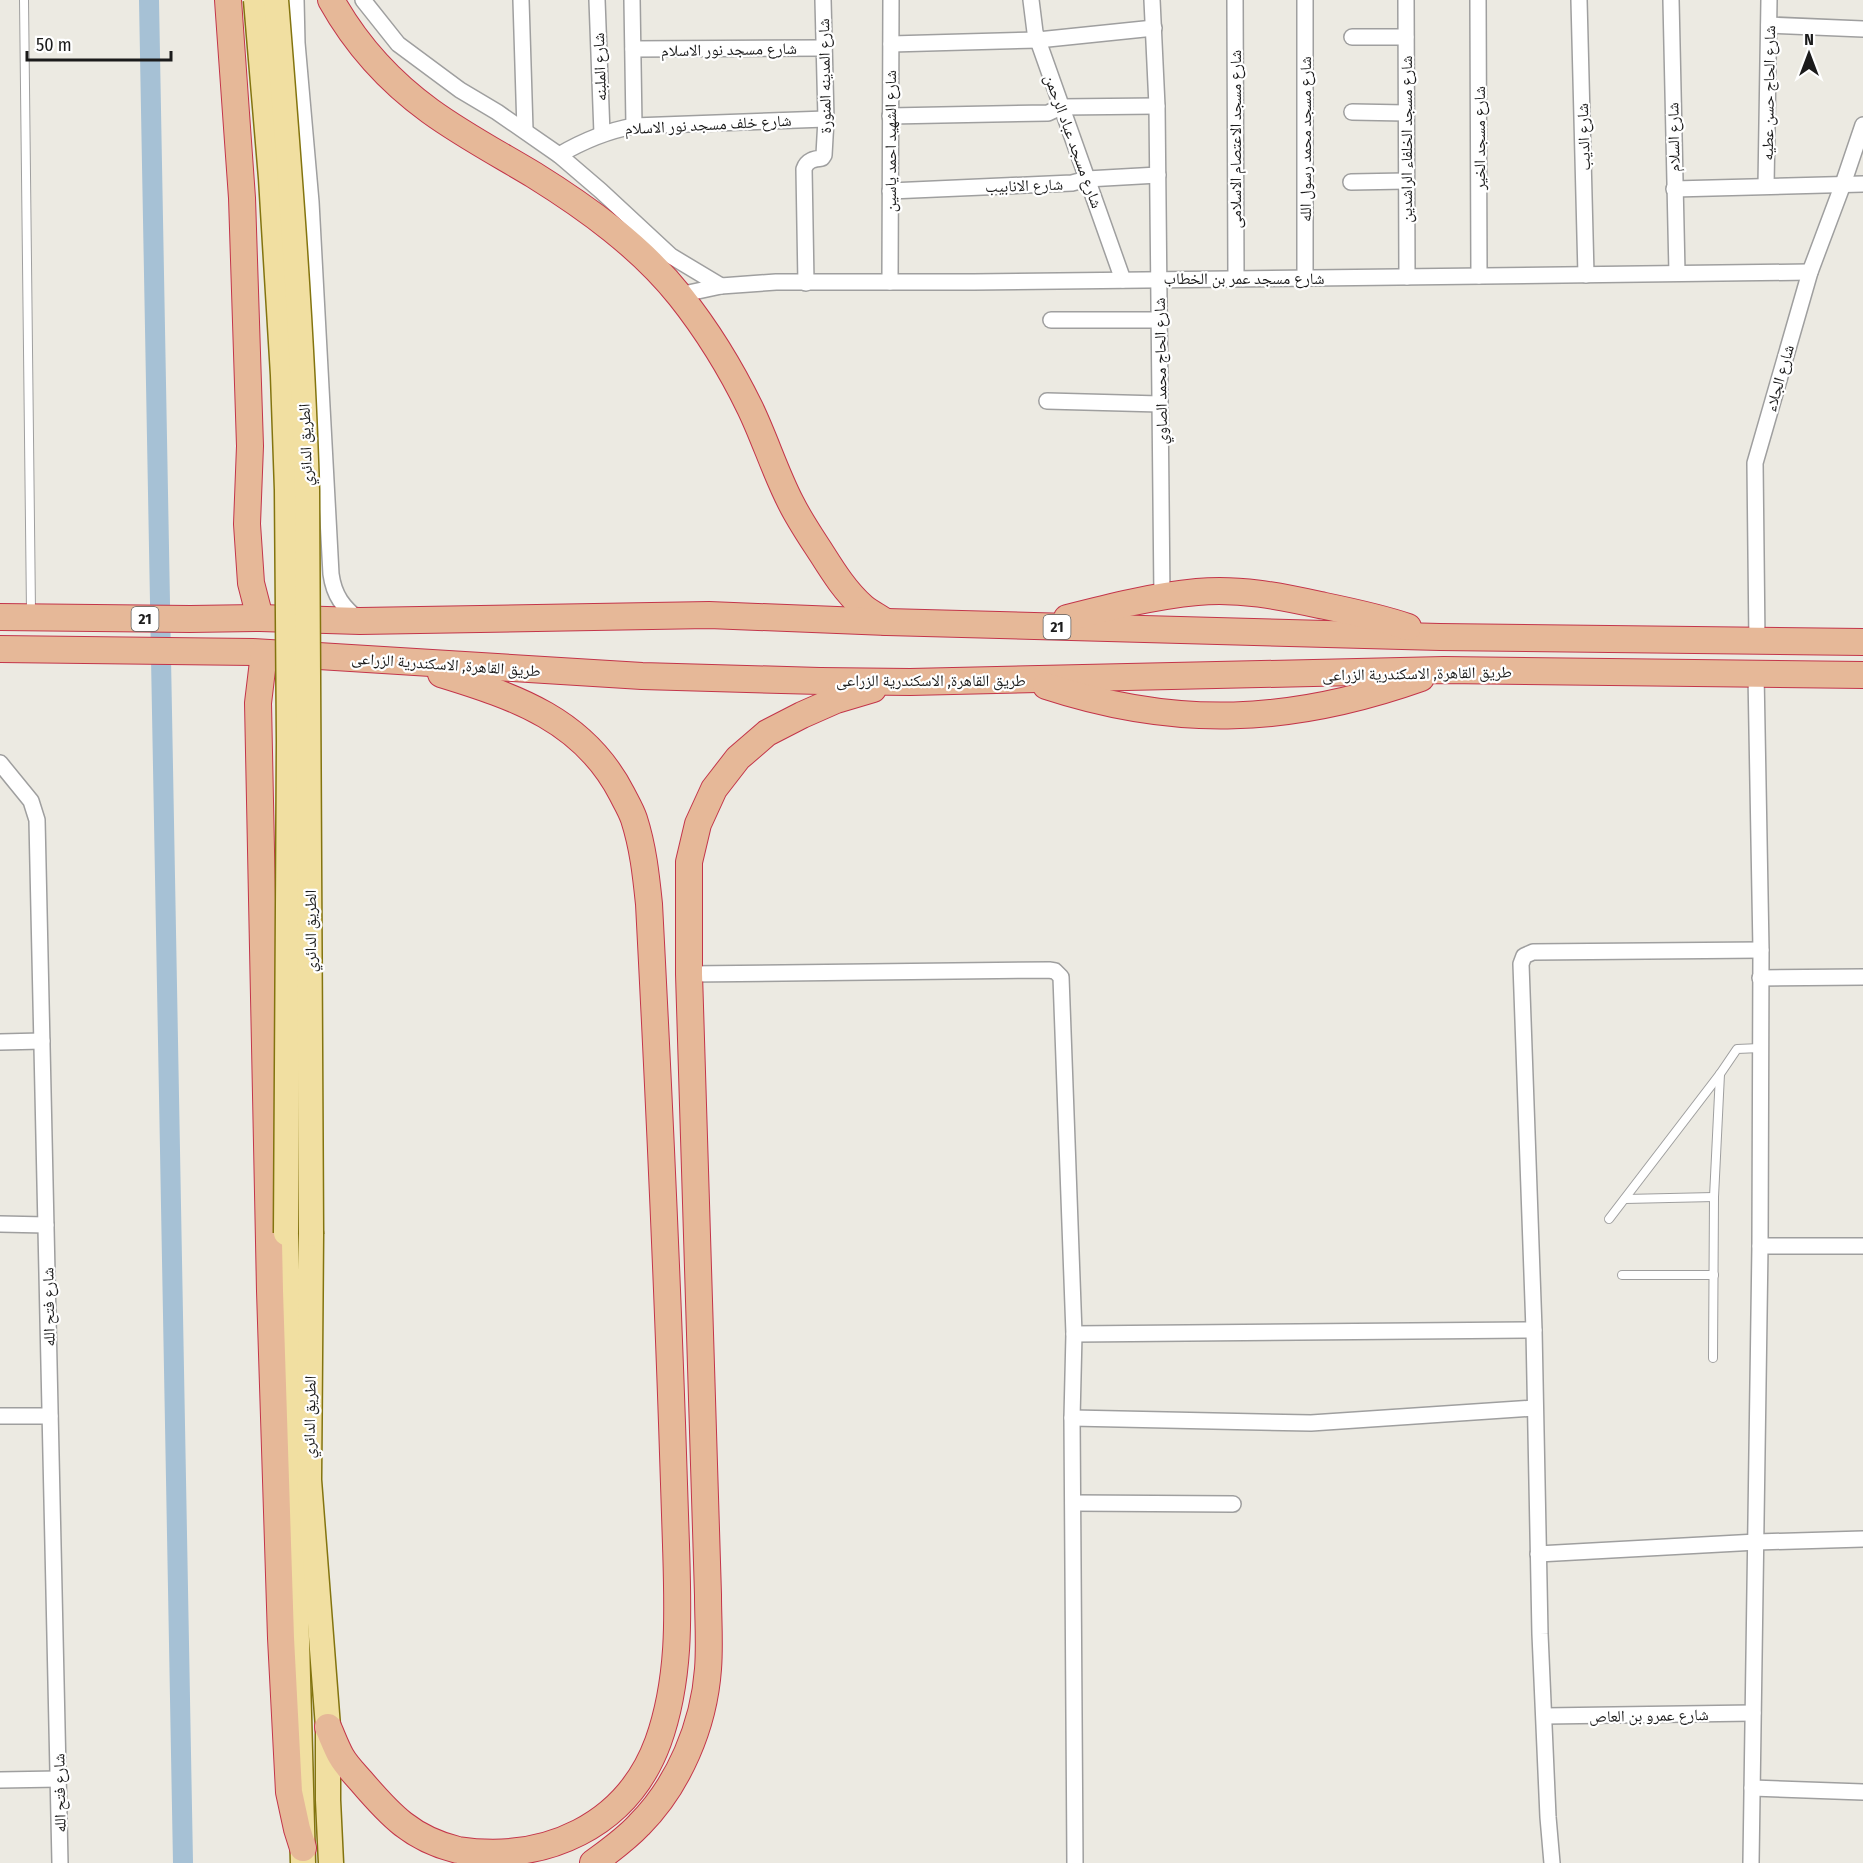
<svg xmlns="http://www.w3.org/2000/svg" width="1863" height="1863" viewBox="0 0 1863 1863" font-family="'Fira Sans Condensed','Noto Naskh Arabic',sans-serif">
  <rect width="100%" height="100%" fill="#eceae2"/>
  <g fill="none" stroke-linecap="round" stroke-linejoin="round">
    <polyline stroke="#a6c1d5" stroke-width="20" points="149,0 183,1863"/>
    <defs>
      <g id="service">
        <polyline points="24,0 31,612"/>
        <polyline points="1625,1199 1714,1197"/>
        <polyline points="1609,1219 1720,1074 1737,1049 1760,1048"/>
        <polyline points="1622,1275 1714,1275"/>
        <polyline points="1713,1358 1714,1197 1720,1074"/>
      </g>
      <g id="minor">
        <path d="M 296,0 L 297,43 L 311,202 L 331,574 C 334,596 343,607 360,621"/>
        <polyline points="363,0 398,44 460,90 497,112 559,155 601,191 671,256 721,286"/>
        <polyline points="521,0 525,130"/>
        <polyline points="597,0 602,134"/>
        <polyline points="632,0 634,126"/>
        <polyline points="1031,0 1035,32 1123,280"/>
        <polyline points="1152,0 1157,106 1162,597"/>
        <polyline points="1235,0 1236,278"/>
        <polyline points="1406,0 1407,277"/>
        <polyline points="1478,0 1479,276"/>
        <polyline points="1579,0 1586,275"/>
        <polyline points="1671,0 1677,273"/>
        <polyline points="1769,25 1863,29"/>
        <polyline points="1352,37 1406,37"/>
        <polyline points="891,44 1038,40 1154,28"/>
        <polyline points="633,49 824,48"/>
        <polyline points="1352,112 1406,113"/>
        <polyline points="890,116 1048,113 1061,107 1157,106"/>
        <path d="M 559,155 C 583,141 606,131 634,126 L 826,119"/>
        <polyline points="1351,182 1406,181"/>
        <polyline points="1766,186 1769,0"/>
        <polyline points="1674,189 1863,184"/>
        <polyline points="890,191 1072,183 1087,179 1158,175"/>
        <polyline points="1305,277 1305,0"/>
        <polyline points="890,282 891,0"/>
        <path d="M 806,283 L 804,169 C 807,160 814,159 822,158 L 824,155 L 826,119 L 823,0"/>
        <polyline points="679,295 721,286 776,282 974,282 1810,272"/>
        <polyline points="1051,320 1159,320"/>
        <polyline points="1047,401 1160,404"/>
        <polyline points="1757,642 1755,463 1810,272 1843,184 1863,125"/>
        <polyline points="0,763 31,801 37,820 60,1863"/>
        <polyline points="689,974 1049,970 1055,971 1061,977 1074,1334 1072,1418 1075,1863"/>
        <polyline points="1760,978 1863,977"/>
        <polyline points="0,1042 42,1041"/>
        <polyline points="0,1224 46,1225"/>
        <polyline points="1760,1246 1863,1246"/>
        <polyline points="1074,1334 1534,1330"/>
        <polyline points="0,1416 50,1416"/>
        <polyline points="1072,1418 1311,1423 1535,1408"/>
        <polyline points="1073,1503 1233,1504"/>
        <polyline points="1538,1554 1757,1542 1863,1539"/>
        <polyline points="1545,1716 1753,1713"/>
        <polyline points="0,1780 59,1779"/>
        <polyline points="1752,1788 1863,1792"/>
        <polyline points="1552,1863 1548,1817 1540,1634 1534,1330 1521,964 1524,956 1533,952 1761,950"/>
        <polyline points="1751,1863 1760,1246 1761,950 1756,674"/>
      </g>
      <g id="primary">
        <polyline points="286,1233 303,1863"/>
        <polyline points="311,1234 309,1480 328,1727 328,1800 331,1863"/>
      </g>
      <g id="trunk">
        <polyline points="228,0 242,198 250,446 247,524 251,583 260,618"/>
        <path d="M 331,0 C 355,43 390,82 430,111 C 463,135 499,154 534,175 C 587,208 641,247 680,296 C 707,330 731,369 750,408 C 765,439 775,472 791,503 C 800,521 811,537 822,554 C 834,573 846,592 863,607 C 870,613 879,617 886,622"/>
        <polyline points="0,617 190,619 260,618 360,621 709,615 887,622 1440,637 1863,642"/>
        <path d="M 1067,618 C 1110,607 1154,596 1197,592 C 1239,588 1279,596 1320,605 C 1349,611 1379,617 1408,627"/>
        <polyline points="0,649 253,652 642,676 820,681 910,682 1444,670 1863,675"/>
        <polyline points="264,653 258,703 270,1291 281,1638 289,1792 297,1829 303,1848"/>
        <path d="M 1046,686 C 1177,729 1291,724 1421,678"/>
        <path d="M 328,1727 C 332,1736 336,1747 341,1756 C 346,1765 354,1773 361,1781 C 390,1815 412,1839 458,1850 C 546,1863 627,1826 658,1742 C 681,1678 678,1611 676,1545 C 675,1504 673,1464 672,1423 C 666,1250 658,1077 649,904 C 646,875 643,847 634,819 C 631,810 626,802 622,794 C 584,720 516,697 441,674"/>
        <path d="M 593,1863 C 609,1851 625,1840 639,1825 C 679,1785 704,1725 708,1669 C 710,1644 708,1620 708,1595 L 689,974 L 689,862 L 698,824 L 714,789 L 738,758 L 767,733 L 802,715 L 836,700 L 873,689"/>
      </g>
    </defs>
    <use href="#service" stroke="#9f9f9f" stroke-width="10"/>
    <use href="#minor" stroke="#9f9f9f" stroke-width="18"/>
    <use href="#primary" stroke="#83740f" stroke-width="27"/>
    <use href="#trunk" stroke="#c3354a" stroke-width="28"/>
    <use href="#service" stroke="#fff" stroke-width="8"/>
    <use href="#minor" stroke="#fff" stroke-width="15"/>
    <use href="#primary" stroke="#f1dfa1" stroke-width="24"/>
    <use href="#trunk" stroke="#e6b898" stroke-width="26"/>
    <defs>
      <g id="primary-bridge">
        <polyline points="256,0 271,178 283,375 287,490 289,742 286,1233"/>
        <path d="M 276,0 C 289,163 302,326 307,490 L 311,1234"/>
      </g>
    </defs>
    <use href="#primary-bridge" stroke="#83740f" stroke-width="27" stroke-linecap="butt"/>
    <use href="#primary-bridge" stroke="#f1dfa1" stroke-width="24"/>
  </g>
  <g text-anchor="middle" stroke-width="4.5" stroke-linejoin="round" paint-order="stroke">
    <g fill="#fff" stroke="#5f5f5f" stroke-width="1.5">
      <rect x="131.5" y="607" width="27" height="24" rx="4.5"/>
      <rect x="1043.5" y="615" width="27" height="24" rx="4.5"/>
    </g>
    <g font-size="15" font-weight="bold" fill="#1b1b1b">
      <text x="145" y="624">21</text>
      <text x="1057" y="632">21</text>
    </g>
    <g font-size="16" fill="#1b1b1b" stroke="#fff">
      <text transform="translate(729 49) rotate(-1)" y="6">شارع مسجد نور الاسلام</text>
      <text transform="translate(599 67) rotate(-92)" y="6">شارع الملبنه</text>
      <text transform="translate(824 76) rotate(-91)" y="6">شارع المدينه المنورة</text>
      <text transform="translate(1768 93) rotate(-89)" y="6">شارع الحاج حسن عطيه</text>
      <text transform="translate(708 124) rotate(-3)" y="6">شارع خلف مسجد نور الاسلام</text>
      <text transform="translate(1583 137) rotate(-92)" y="6">شارع الديب</text>
      <text transform="translate(1673 137) rotate(-91)" y="6">شارع السلام</text>
      <text transform="translate(1479 138) rotate(-90)" y="6">شارع مسجد الخير</text>
      <text transform="translate(1235 139) rotate(-90)" y="6">شارع مسجد الاعتصام الاسلامى</text>
      <text transform="translate(1305 139) rotate(-90)" y="6">شارع مسجد محمد رسول الله</text>
      <text transform="translate(1406 139) rotate(-90)" y="6">شارع مسجد الخلفاء الراشدين</text>
      <text transform="translate(890 141) rotate(-90)" y="6">شارع الشهيد احمد ياسين</text>
      <text transform="translate(1074 141) rotate(70)" y="6">شارع مسجد عباد الرحمن</text>
      <text transform="translate(1024 185) rotate(-2)" y="6">شارع الانابيب</text>
      <text x="1244" y="284">شارع مسجد عمر بن الخطاب</text>
      <text transform="translate(1160 371) rotate(-91)" y="6">شارع الحاج محمد الصاوي</text>
      <text transform="translate(1779 378) rotate(-74)" y="6">شارع الجلاء</text>
      <text transform="translate(305 445) rotate(-92)" y="6">الطريق الدائري</text>
      <text transform="translate(446 664) rotate(4)" y="6">طريق القاهرة, الاسكندرية الزراعى</text>
      <text transform="translate(1417 673) rotate(-1)" y="6">طريق القاهرة, الاسكندرية الزراعى</text>
      <text x="931" y="686">طريق القاهرة, الاسكندرية الزراعى</text>
      <text transform="translate(310 931) rotate(-90)" y="6">الطريق الدائري</text>
      <text transform="translate(48 1307) rotate(-91)" y="6">شارع فتح الله</text>
      <text transform="translate(309 1417) rotate(-89)" y="6">الطريق الدائري</text>
      <text transform="translate(1649 1715) rotate(-1)" y="6">شارع عمرو بن العاص</text>
      <text transform="translate(59 1793) rotate(-91)" y="6">شارع فتح الله</text>
    </g>
  </g>
  <g transform="translate(1809 54)" stroke="#ffffff" stroke-width="4.5" paint-order="stroke">
  <path d="M0-4.5L10 22L0 15L-10 22Z" fill="#1b1b1b"/>
  <text y="-9" font-size="16" font-weight="bold" text-anchor="middle" fill="#1b1b1b">N</text>
  </g>
  <path d="M27 51v9h144v-9" fill="none" stroke="#1b1b1b" stroke-width="3"/>
  <text x="36" y="51" font-size="18" fill="#1b1b1b" stroke="#ffffff" stroke-width="4.5" paint-order="stroke">50 m</text>
</svg>
